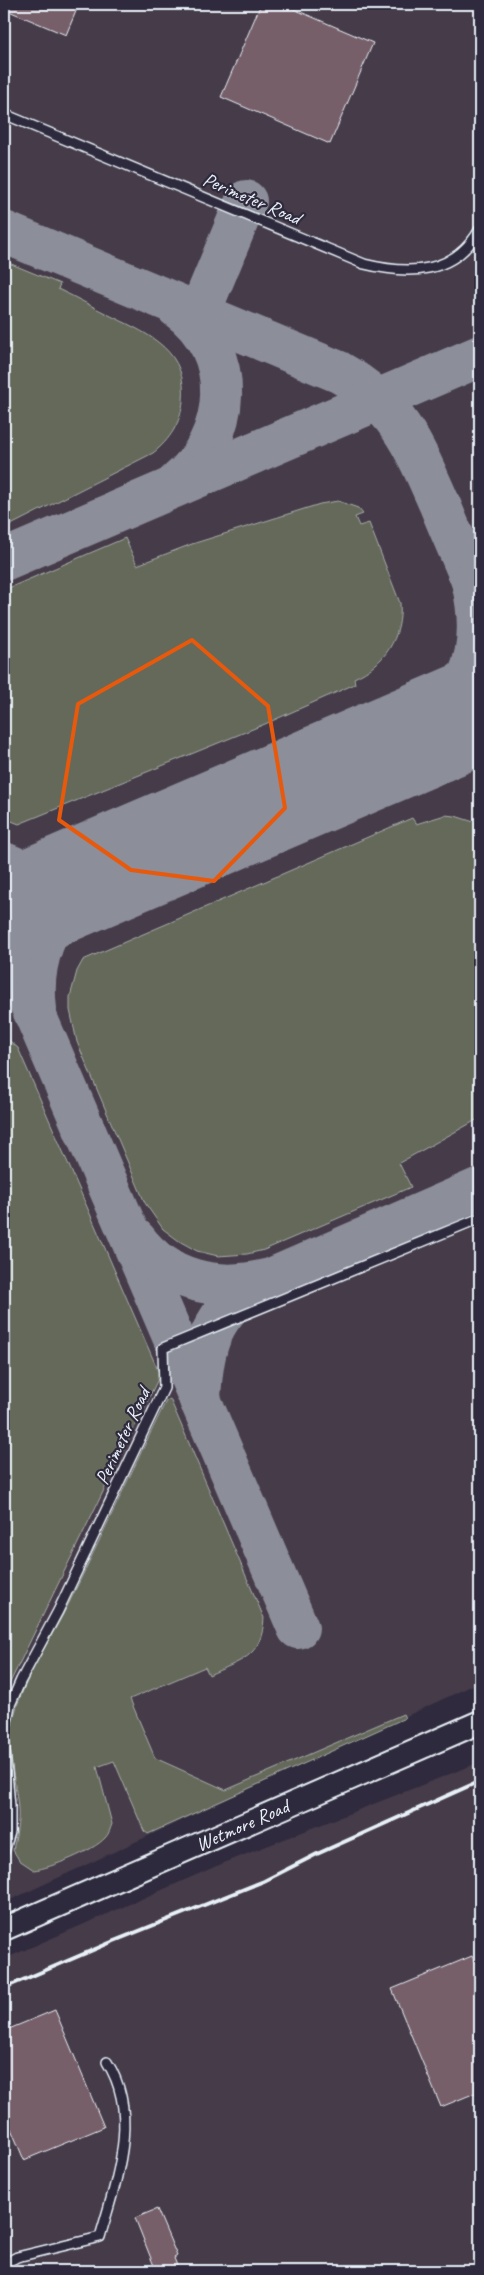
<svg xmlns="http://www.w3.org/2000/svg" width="484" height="2275" viewBox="0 0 484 2275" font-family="Caveat,sans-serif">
  <rect width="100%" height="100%" fill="#2f2a3d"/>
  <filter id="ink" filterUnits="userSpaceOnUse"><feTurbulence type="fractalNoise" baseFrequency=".02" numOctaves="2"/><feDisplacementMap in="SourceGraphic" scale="10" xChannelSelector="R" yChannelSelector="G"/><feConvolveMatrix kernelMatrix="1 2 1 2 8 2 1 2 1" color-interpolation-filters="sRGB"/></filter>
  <g filter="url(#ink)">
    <g fill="#453a4a">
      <polygon points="4,4 480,4 480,1682 4,1903"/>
      <polygon points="480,1762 480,2271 4,2271 4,1959 221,1864"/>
    </g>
    <g fill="#65695a" stroke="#a6ada9">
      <path d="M 4,261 L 60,284 L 58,289 C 77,298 95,308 113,317 C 151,335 188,352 183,401 C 181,422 170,440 153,453 L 5,528 L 4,531 Z"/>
      <path d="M 338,501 L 358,508 L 363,514 L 355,517 L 359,526 L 369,523 L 400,603 C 403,637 384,665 354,678 L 355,684 L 265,724 L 19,824 L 4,818 L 4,590 L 125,538 L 137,565 L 192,544 L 320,504 Z"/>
      <polygon points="445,815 455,816 480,824 480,1118 399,1163 411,1187 264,1250 247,1254 218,1256 197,1251 179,1241 163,1229 145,1203 77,1042 70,1010 70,997 77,971 83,960 412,818 416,824"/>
      <polygon points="4,1036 18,1048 160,1375 4,1695"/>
      <path d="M 170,1399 L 264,1618 C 262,1658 241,1660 209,1675 L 205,1667 L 130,1699 L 155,1758 L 226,1790 L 403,1714 L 405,1718 L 148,1834 L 144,1831 L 114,1761 L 97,1767 L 112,1824 C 110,1829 109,1834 105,1838 C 93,1851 51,1868 34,1870 L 19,1860 L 13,1850 C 16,1837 19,1823 18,1809 C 16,1780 5,1748 13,1719 C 24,1677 50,1641 69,1603 C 102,1536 133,1468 166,1401 Z"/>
    </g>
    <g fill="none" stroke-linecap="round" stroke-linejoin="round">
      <g stroke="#8c8e9a" stroke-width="42">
        <path d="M 4,232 L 339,372 C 398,405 414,446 440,505 C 453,537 467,568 480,600"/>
        <polyline points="199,314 246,201"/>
        <path d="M 176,484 C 233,438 239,351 177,307"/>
        <polyline points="4,560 480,356"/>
        <polyline points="405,744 448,735 480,738"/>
        <path d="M 392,747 C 407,738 424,729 437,718 C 479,683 484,631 472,581"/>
        <path d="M 4,863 C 29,875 58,879 86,873 C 93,871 101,868 109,867"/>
        <polyline points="4,942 298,1628"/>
        <path d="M 36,1009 C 30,963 46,920 82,889 C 92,880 106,875 117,866"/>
        <path d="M 135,1239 C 166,1281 217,1292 266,1280"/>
        <path d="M 200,1400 C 202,1352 208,1320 248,1289 L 480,1188"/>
      </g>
      <polyline stroke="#8c8e9a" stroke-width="106" points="4,914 480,710"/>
    </g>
    <g fill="#775e69" stroke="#e8f1f8">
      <polygon points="4,4 79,4 66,35 4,9"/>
      <polygon points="261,4 282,4 373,43 330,144 221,97"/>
      <polygon points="472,1956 480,1976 480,2091 441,2107 392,1989"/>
      <polygon points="55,2010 104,2127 24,2160 4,2112 4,2031"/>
      <polygon points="157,2209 177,2256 174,2258 179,2271 156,2271 135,2218"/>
    </g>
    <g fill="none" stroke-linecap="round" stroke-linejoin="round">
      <defs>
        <g id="lane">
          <path d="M 4,114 L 364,264 C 409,275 454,275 480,229"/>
          <polyline points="4,1737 10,1705 21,1680 58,1611 164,1388 163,1348 480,1218"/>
          <polyline points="4,1740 10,1806 10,1832 4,1852"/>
          <path d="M 4,2264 L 17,2257 L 100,2237 C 116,2181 141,2115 107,2062"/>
        </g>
        <polyline id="secondary" points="4,1929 480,1722"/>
      </defs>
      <use href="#lane" stroke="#e8f1f8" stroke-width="12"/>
      <use href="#secondary" stroke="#e8f1f8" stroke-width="26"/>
      <use href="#lane" stroke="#2f2a3d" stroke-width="9"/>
      <use href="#secondary" stroke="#2f2a3d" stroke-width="22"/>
      <polyline stroke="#e8f1f8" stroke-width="4" points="4,1988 114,1941 264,1881 317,1854 480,1781"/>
    </g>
  </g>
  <path fill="none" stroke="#e8590c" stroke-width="4" stroke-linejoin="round" d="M 192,640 L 268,706 L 285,808 L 214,881 L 131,870 L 59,820 L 78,704 Z"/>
  <g text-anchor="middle" stroke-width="4.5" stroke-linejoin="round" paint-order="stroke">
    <g font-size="20" fill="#e8f1f8" stroke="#2f2a3d">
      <text transform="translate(252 198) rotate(23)" y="7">Perimeter Road</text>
      <text transform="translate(122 1436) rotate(-65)" y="7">Perimeter Road</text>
      <text transform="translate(242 1825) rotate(-24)" y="7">Wetmore Road</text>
    </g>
  </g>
  <rect width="484" height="2275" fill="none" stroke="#2f2a3d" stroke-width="20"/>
  <rect x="10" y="10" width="464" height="2255" fill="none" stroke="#e8f1f8" stroke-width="2" filter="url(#ink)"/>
</svg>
